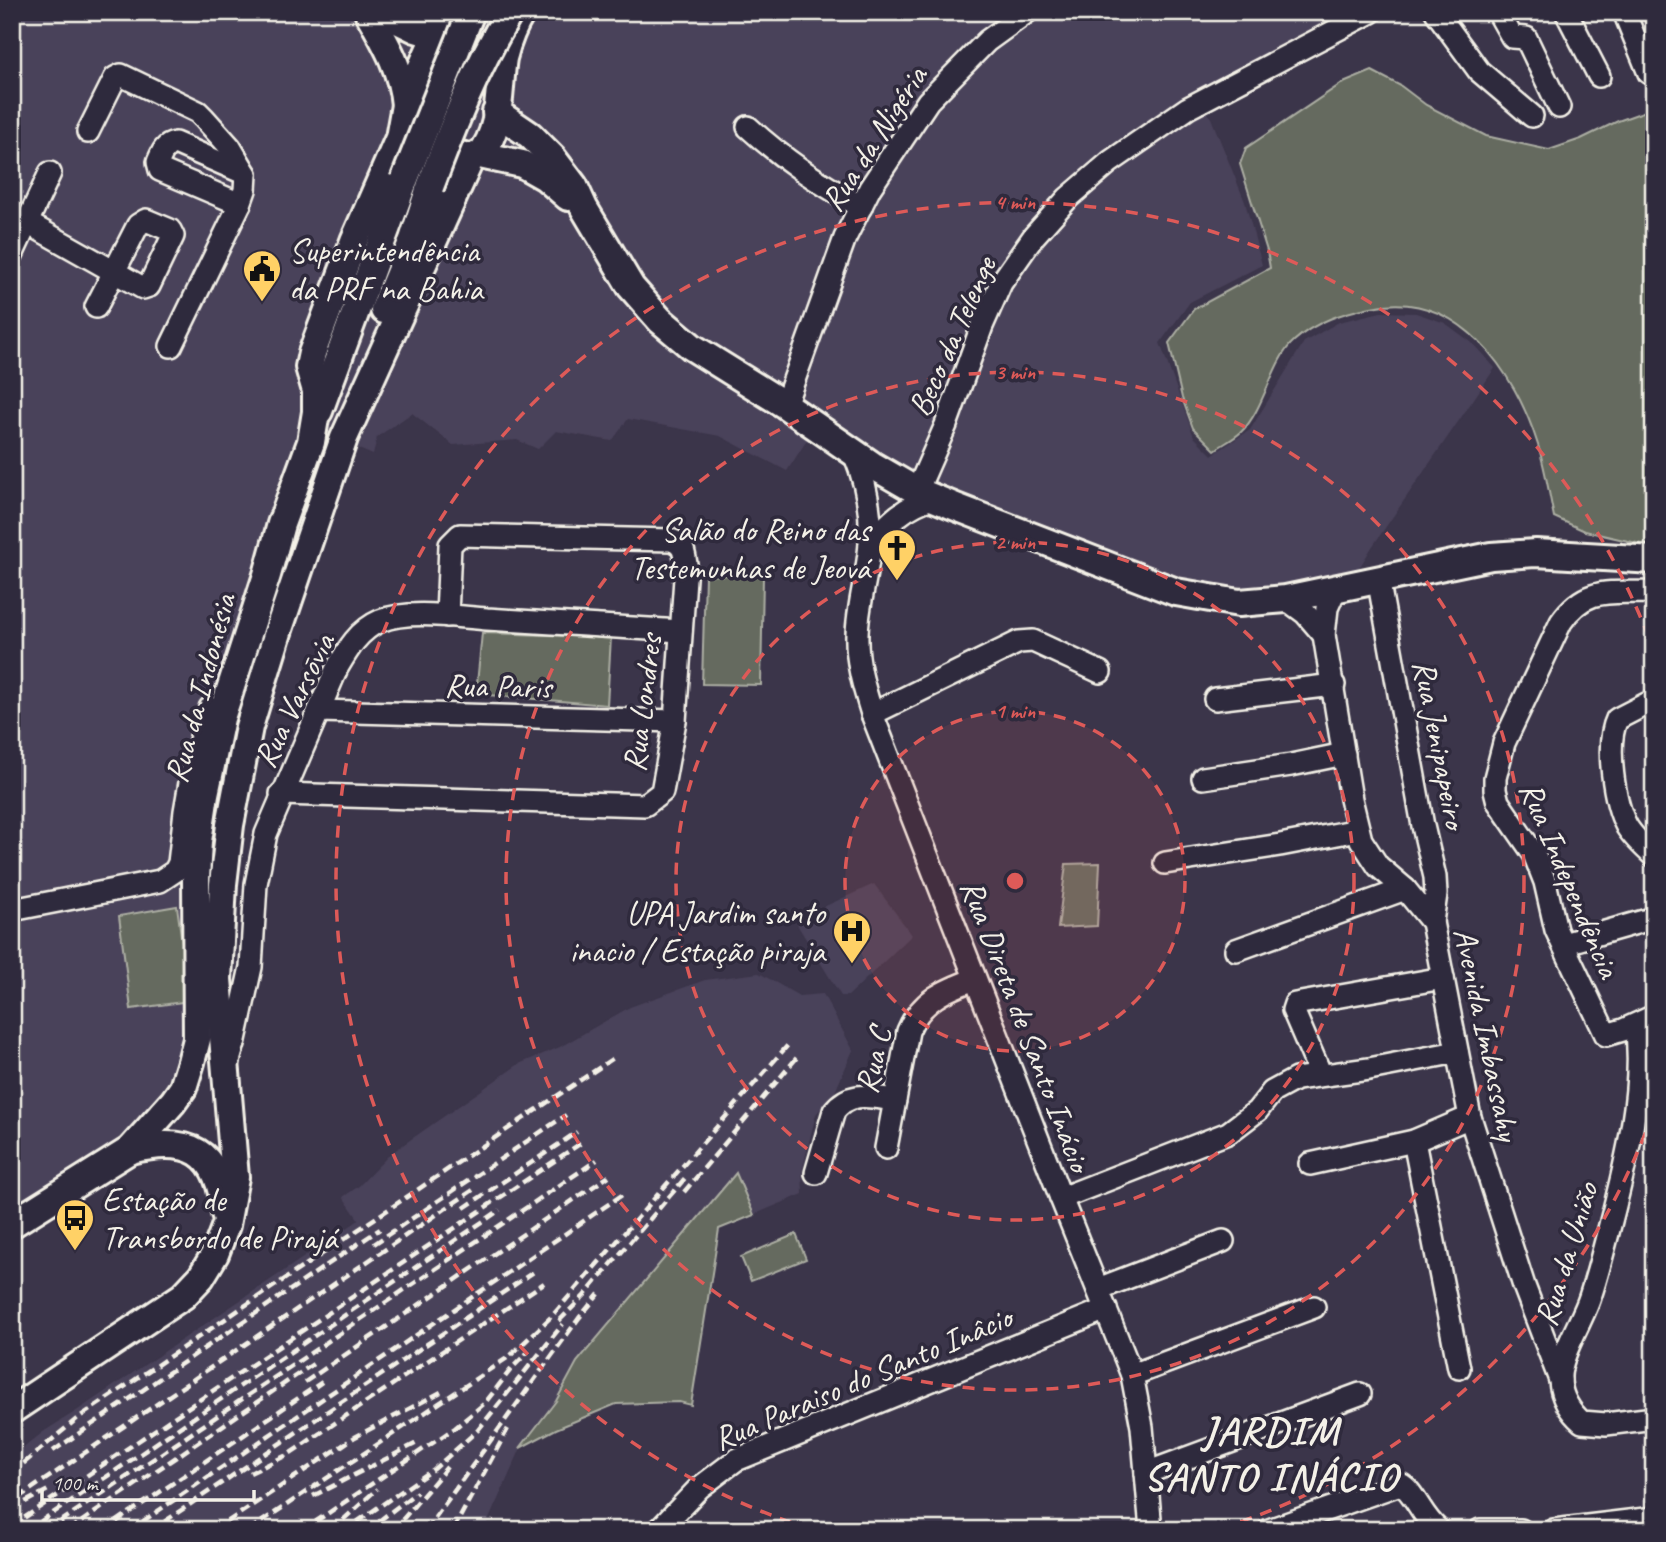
<svg xmlns="http://www.w3.org/2000/svg" width="1666" height="1542" viewBox="0 0 1666 1542" font-family="Caveat,sans-serif">
  <rect width="100%" height="100%" fill="#3b354a"/>
  <filter id="ink" filterUnits="userSpaceOnUse"><feTurbulence type="fractalNoise" baseFrequency=".0143" numOctaves="2"/><feDisplacementMap in="SourceGraphic" scale="14" xChannelSelector="R" yChannelSelector="G"/><feConvolveMatrix kernelMatrix="1 2 1 2 8 2 1 2 1" color-interpolation-filters="sRGB"/></filter>
  <g filter="url(#ink)">
    <g fill="#4a425a">
      <polygon points="12,12 1353,12 1198,96 1211,118 1245,202 1262,265 1190,302 1160,343 1194,437 1212,455 1250,430 1304,342 1339,322 1381,312 1416,313 1445,323 1471,342 1495,368 1372,547 1356,573 1324,582 1216,590 1193,589 1108,550 984,506 915,477 821,418 787,471 720,436 628,419 612,441 556,431 538,449 517,440 453,445 412,413 377,437 373,455 326,435 260,580 227,668 184,1050 166,1092 100,1156 17,1209 12,1199"/>
      <polygon points="874,884 912,935 848,996 841,996 798,926 797,919"/>
      <polygon points="759,973 799,996 823,994 853,1050 835,1092 816,1114 802,1171 803,1194 719,1229 691,1405 679,1402 616,1404 556,1429 521,1448 484,1530 12,1530 12,1459 20,1451 43,1432 78,1410 359,1220 343,1197 359,1186 390,1154 519,1064 560,1047 630,1007 705,980"/>
    </g>
    <g fill="#656b5e" stroke="#acaea3" stroke-width="2">
      <path d="M 1372,71 L 1401,86 L 1426,105 L 1486,136 L 1549,150 L 1581,139 L 1618,121 L 1654,108 L 1654,547 L 1585,531 L 1554,517 C 1549,493 1545,468 1538,445 C 1515,371 1458,288 1371,307 C 1343,313 1316,321 1294,341 C 1272,360 1264,411 1241,432 C 1234,439 1223,444 1215,450 L 1193,428 L 1182,398 L 1169,343 L 1194,309 L 1270,268 L 1267,251 L 1240,164 L 1246,148 L 1341,84 Z"/>
      <polygon points="705,575 763,576 761,685 702,684"/>
      <polygon points="482,633 611,637 607,705 476,694"/>
      <polygon points="1100,863 1097,926 1058,928 1066,864"/>
      <polygon points="177,906 190,1001 131,1009 119,916"/>
      <polygon points="736,1173 754,1215 719,1229 691,1405 679,1402 616,1404 556,1429 520,1448 556,1401 577,1362"/>
      <polygon points="796,1234 806,1259 751,1281 741,1257"/>
    </g>
    <g fill="none" stroke-linecap="round" stroke-linejoin="round">
      <defs>
        <g id="minor">
          <polyline points="1436,12 1479,71 1532,116"/>
          <polyline points="1498,12 1512,37 1526,38 1559,107"/>
          <polyline points="1566,12 1599,76"/>
          <polyline points="1624,12 1649,73"/>
          <path d="M 748,127 C 785,161 818,182 861,207"/>
          <polyline points="88,132 115,78 121,75 198,112 204,118 230,147 246,174 245,190 240,204 171,346"/>
          <path d="M 240,204 L 160,170 L 158,162 C 162,153 164,145 175,143 L 246,174"/>
          <polyline points="26,222 143,288 149,286 173,236 170,230 146,220 138,225 96,307"/>
          <polyline points="12,255 50,173"/>
          <polyline points="785,405 845,238 870,188 928,101 987,41 1027,12"/>
          <path d="M 854,453 C 865,480 872,513 870,543 C 868,574 858,603 857,634 C 856,662 864,688 872,714 L 1061,1198 L 1132,1375 L 1142,1427 L 1151,1530"/>
          <polyline points="917,491 946,425 982,326 1001,283 1034,236 1068,198 1110,162 1188,108 1371,12"/>
          <path d="M 870,544 C 888,523 906,505 933,498"/>
          <polyline points="1378,578 1423,826 1435,877 1436,894 1432,922"/>
          <polyline points="1336,588 1327,608 1324,635 1351,799 1361,840 1378,866 1405,889 1432,922 1470,1117 1524,1286 1560,1380"/>
          <path d="M 1654,592 C 1613,594 1587,584 1561,622 L 1504,743 L 1495,778 L 1495,790 L 1498,802 L 1534,854 L 1545,882 L 1556,930 L 1606,1035 L 1623,1030 L 1654,1016"/>
          <polyline points="1286,599 1305,613 1324,635"/>
          <polyline points="1215,699 1334,685"/>
          <path d="M 1654,700 L 1617,719 C 1605,744 1614,803 1627,827 C 1634,838 1644,847 1654,856"/>
          <polyline points="319,711 675,721"/>
          <polyline points="872,714 1019,642 1033,641 1100,672"/>
          <polyline points="1203,778 1291,765 1344,754"/>
          <path d="M 281,794 L 645,805 L 662,792 L 675,721 L 686,564 C 684,552 684,544 671,540 L 460,535 L 450,545 L 447,616"/>
          <polyline points="1165,863 1280,845 1358,830"/>
          <polyline points="12,910 160,881 175,871 179,863 185,811 194,760 210,708"/>
          <polyline points="1563,944 1654,918"/>
          <polyline points="1236,950 1405,889"/>
          <path d="M 1636,1025 C 1645,1089 1626,1163 1610,1225 C 1604,1249 1598,1273 1590,1297 C 1583,1320 1558,1357 1560,1381 C 1561,1397 1570,1412 1582,1422 L 1606,1424 L 1654,1418"/>
          <path d="M 228,1064 L 235,1040 L 251,967 L 256,884 L 266,834 L 337,668 C 348,649 359,630 380,621 C 408,609 457,617 487,619 C 552,623 617,627 681,631"/>
          <polyline points="1321,1075 1293,1010 1295,1004 1443,978"/>
          <polyline points="1414,1141 1459,1368"/>
          <path d="M 886,1148 L 908,1031 C 921,1000 945,990 975,979"/>
          <polyline points="1310,1164 1414,1141 1470,1117"/>
          <path d="M 816,1173 L 834,1111 C 851,1090 871,1097 895,1100"/>
          <polyline points="1061,1198 1228,1133 1257,1111 1272,1092 1296,1079 1369,1069 1457,1052"/>
          <polyline points="1098,1289 1223,1241"/>
          <polyline points="1132,1375 1314,1307"/>
          <polyline points="1146,1473 1360,1394"/>
          <polyline points="659,1530 699,1488 736,1460 1106,1309"/>
          <path d="M 1269,1530 L 1400,1484 C 1414,1490 1422,1518 1439,1530"/>
          <polyline points="1480,1530 1521,1530"/>
          <polyline points="1554,1530 1654,1518"/>
        </g>
        <g id="major">
          <path d="M 368,12 C 385,42 402,70 405,105"/>
          <polyline points="381,12 416,29 436,35"/>
          <polyline points="496,112 530,135 552,157 574,186 584,208 631,287 660,320 692,347 785,405 872,465 917,491 956,507 1176,592 1239,603 1286,599 1491,556 1536,553 1654,560"/>
          <polyline points="455,154 469,157 480,155 522,164 545,177 568,197"/>
          <path d="M 480,155 C 502,130 498,89 503,58 C 507,42 513,26 522,12"/>
          <polyline points="384,310 413,240 430,187"/>
          <polyline points="319,411 404,181"/>
          <path d="M 130,1150 C 189,1136 219,1149 225,1213"/>
          <polyline points="12,1224 130,1150 173,1102 183,1088 191,1062 197,1039 196,879 198,841 205,794 221,718 267,575 281,524 311,442 316,412 316,391 309,367 312,353 354,241 399,138 405,105 436,35 445,28"/>
          <polyline points="12,1410 183,1296 201,1277 215,1254 226,1225 235,1177 218,979 223,884 230,825 249,727 279,629 344,438 467,167 469,157"/>
        </g>
      </defs>
      <use href="#minor" stroke="#f4f1e8" stroke-width="26"/>
      <use href="#major" stroke="#f4f1e8" stroke-width="32"/>
      <use href="#minor" stroke="#2f2a3d" stroke-width="21"/>
      <use href="#major" stroke="#2f2a3d" stroke-width="26"/>
      <g stroke="#f4f1e8" stroke-width="4.5" stroke-dasharray="10 5" stroke-linecap="butt">
        <polyline points="684,1192 799,1055"/>
        <polyline points="464,1208 577,1132"/>
        <polyline points="374,1244 566,1115"/>
        <polyline points="559,1321 584,1296 686,1177"/>
        <polyline points="305,1382 609,1176"/>
        <polyline points="53,1451 380,1229"/>
        <polyline points="12,1473 78,1418 615,1057"/>
        <polyline points="250,1473 289,1454 544,1283"/>
        <polyline points="313,1496 419,1442"/>
        <polyline points="18,1498 473,1190"/>
        <polyline points="12,1509 50,1489"/>
        <polyline points="12,1526 584,1141"/>
        <polyline points="28,1530 500,1210"/>
        <polyline points="48,1530 597,1160"/>
        <polyline points="69,1530 316,1362"/>
        <polyline points="104,1530 322,1382"/>
        <polyline points="130,1530 622,1195"/>
        <polyline points="152,1530 535,1271"/>
        <polyline points="215,1530 355,1437 443,1391"/>
        <polyline points="249,1530 510,1356 552,1316 788,1045"/>
        <polyline points="303,1530 455,1428 485,1403 512,1368 527,1353"/>
        <polyline points="332,1530 377,1489"/>
        <polyline points="345,1530 434,1469 478,1430 563,1324"/>
        <polyline points="367,1530 417,1492"/>
        <polyline points="391,1530 403,1519 447,1467"/>
        <polyline points="426,1530 579,1318 599,1294"/>
        <polyline points="453,1530 510,1425"/>
      </g>
      <defs>
        <g id="major-bridge">
          <polyline points="404,181 471,12"/>
          <path d="M 430,187 C 453,126 476,67 510,12"/>
        </g>
      </defs>
      <use href="#major-bridge" stroke="#f4f1e8" stroke-width="32" stroke-linecap="butt"/>
      <use href="#major-bridge" stroke="#2f2a3d" stroke-width="26"/>
    </g>
  </g>
  <circle cx="1015" cy="881" r="170" fill="#de5a58" fill-opacity=".12"/>
  <g fill="none" stroke="#de5a58" stroke-width="3.5" stroke-dasharray="12 9">
    <circle cx="1015" cy="881" r="170"/>
    <circle cx="1015" cy="881" r="339"/>
    <circle cx="1015" cy="881" r="509"/>
    <path d="M1653 1113A679 679 0 0 1 1219 1529M811 1529A679 679 0 1 1 1653 649"/>
  </g>
  <defs>
    <symbol id="civic-pin" viewBox="-11 -11 22 30"><path d="M0 17L-7.5 6A9.5 9.5 0 1 1 7.5 6Z" fill="#ffd166" stroke="#2f2a3d"/><path d="M-.6-6.5H3V-4.5H.6V-3L4-1V1h2V6H-6V1h2V-1L-.6-3ZM-1.2 2.5V6h2.4V2.5Z" fill="#111"/></symbol>
    <symbol id="church-pin" viewBox="-11 -11 22 30"><path d="M0 17L-7.5 6A9.5 9.5 0 1 1 7.5 6Z" fill="#ffd166" stroke="#2f2a3d"/><path d="M-1.2-6h2.4v3.5h3.3v2.4h-3.3V6h-2.4V-.1h-3.3v-2.4h3.3Z" fill="#111"/></symbol>
    <symbol id="hospital-pin" viewBox="-11 -11 22 30"><path d="M0 17L-7.5 6A9.5 9.5 0 1 1 7.5 6Z" fill="#ffd166" stroke="#2f2a3d"/><path d="M-5-5h3v3.5h4V-5h3V5h-3V1.5h-4V5h-3Z" fill="#111"/></symbol>
    <symbol id="bus-pin" viewBox="-11 -11 22 30"><path d="M0 17L-7.5 6A9.5 9.5 0 1 1 7.5 6Z" fill="#ffd166" stroke="#2f2a3d"/><path d="M-5-6H5V4H4V6H2V4H-2V6H-4V4H-5ZM-3.5-4V0h7V-4ZM-3.5 1.2v1.5H-2V1.2ZM2 1.2v1.5H3.5V1.2Z" fill="#111"/></symbol>
  </defs>
  <g fill-rule="evenodd">
    <use href="#civic-pin" x="240" y="247" width="44" height="60"/>
    <use href="#church-pin" x="875" y="526" width="44" height="60"/>
    <use href="#hospital-pin" x="830" y="909" width="44" height="60"/>
    <use href="#bus-pin" x="53" y="1196" width="44" height="60"/>
  </g>
  <g text-anchor="middle" stroke-width="7" stroke-linejoin="round" paint-order="stroke">
    <g font-size="33" fill="#f4f1e8" stroke="#2f2a3d">
      <text transform="translate(873 138) rotate(-57)" y="12">Rua da Nigéria</text>
      <text transform="translate(951 336) rotate(-66)" y="12">Beco da Telenge</text>
      <text transform="translate(498 685) rotate(1)" y="12">Rua Paris</text>
      <text transform="translate(199 688) rotate(-75)" y="12">Rua da Indonésia</text>
      <text transform="translate(293 700) rotate(-64)" y="12">Rua Varsōvia</text>
      <text transform="translate(641 703) rotate(-83)" y="12">Rua Londres</text>
      <text transform="translate(1441 744) rotate(79)" y="12">Rua Jenipapeiro</text>
      <text transform="translate(1571 879) rotate(67)" y="12">Rua Independência</text>
      <text transform="translate(1027 1025) rotate(69)" y="12">Rua Direta de Santo Inácio</text>
      <text transform="translate(1488 1034) rotate(78)" y="12">Avenida Imbassahy</text>
      <text transform="translate(872 1060) rotate(-77)" y="12">Rua C</text>
      <text transform="translate(1565 1254) rotate(-73)" y="12">Rua da União</text>
      <text transform="translate(862 1377) rotate(-23)" y="12">Rua Paraiso do Santo Inâcio</text>
    </g>
    <g font-size="33" fill="#f4f1e8" stroke="#2f2a3d" text-anchor="start">
      <text x="289" y="262">Superintendência<tspan x="289" dy="38">da PRF na Bahia</tspan></text>
      <text x="870" y="541" text-anchor="end">Salão do Reino das<tspan x="870" dy="38">Testemunhas de Jeová</tspan></text>
      <text x="825" y="924" text-anchor="end">UPA Jardim santo<tspan x="825" dy="38">inacio / Estação piraja</tspan></text>
      <text x="102" y="1211">Estação de<tspan x="102" dy="38">Transbordo de Pirajá</tspan></text>
    </g>
    <g font-size="40" font-weight="bold" letter-spacing="2" fill="#f4f1e8" stroke="#2f2a3d">
      <text x="1271" y="1444">JARDIM<tspan x="1271" dy="46">SANTO INÁCIO</tspan></text>
    </g>
  </g>
  <circle cx="1015" cy="881" r="10" fill="#de5a58" stroke="#2f2a3d" stroke-width="3.5"/>
  <g font-size="21" text-anchor="middle" font-weight="bold" fill="#de5a58" stroke="#2f2a3d" stroke-width="7" stroke-linejoin="round" paint-order="stroke">
    <text x="1015" y="209">4 min</text>
    <text x="1015" y="379">3 min</text>
    <text x="1015" y="549">2 min</text>
    <text x="1015" y="718">1 min</text>
  </g>
  <rect width="1666" height="1542" fill="none" stroke="#2f2a3d" stroke-width="42"/>
  <rect x="21" y="21" width="1624" height="1500" fill="none" stroke="#f4f1e8" stroke-width="2.5" filter="url(#ink)"/>
  <path d="M42 1490v10h212v-10" fill="none" stroke="#f4f1e8" stroke-width="3.5"/>
  <text x="52" y="1490" font-size="21" fill="#f4f1e8" stroke="#2f2a3d" stroke-width="5" paint-order="stroke">100 m</text>
</svg>
